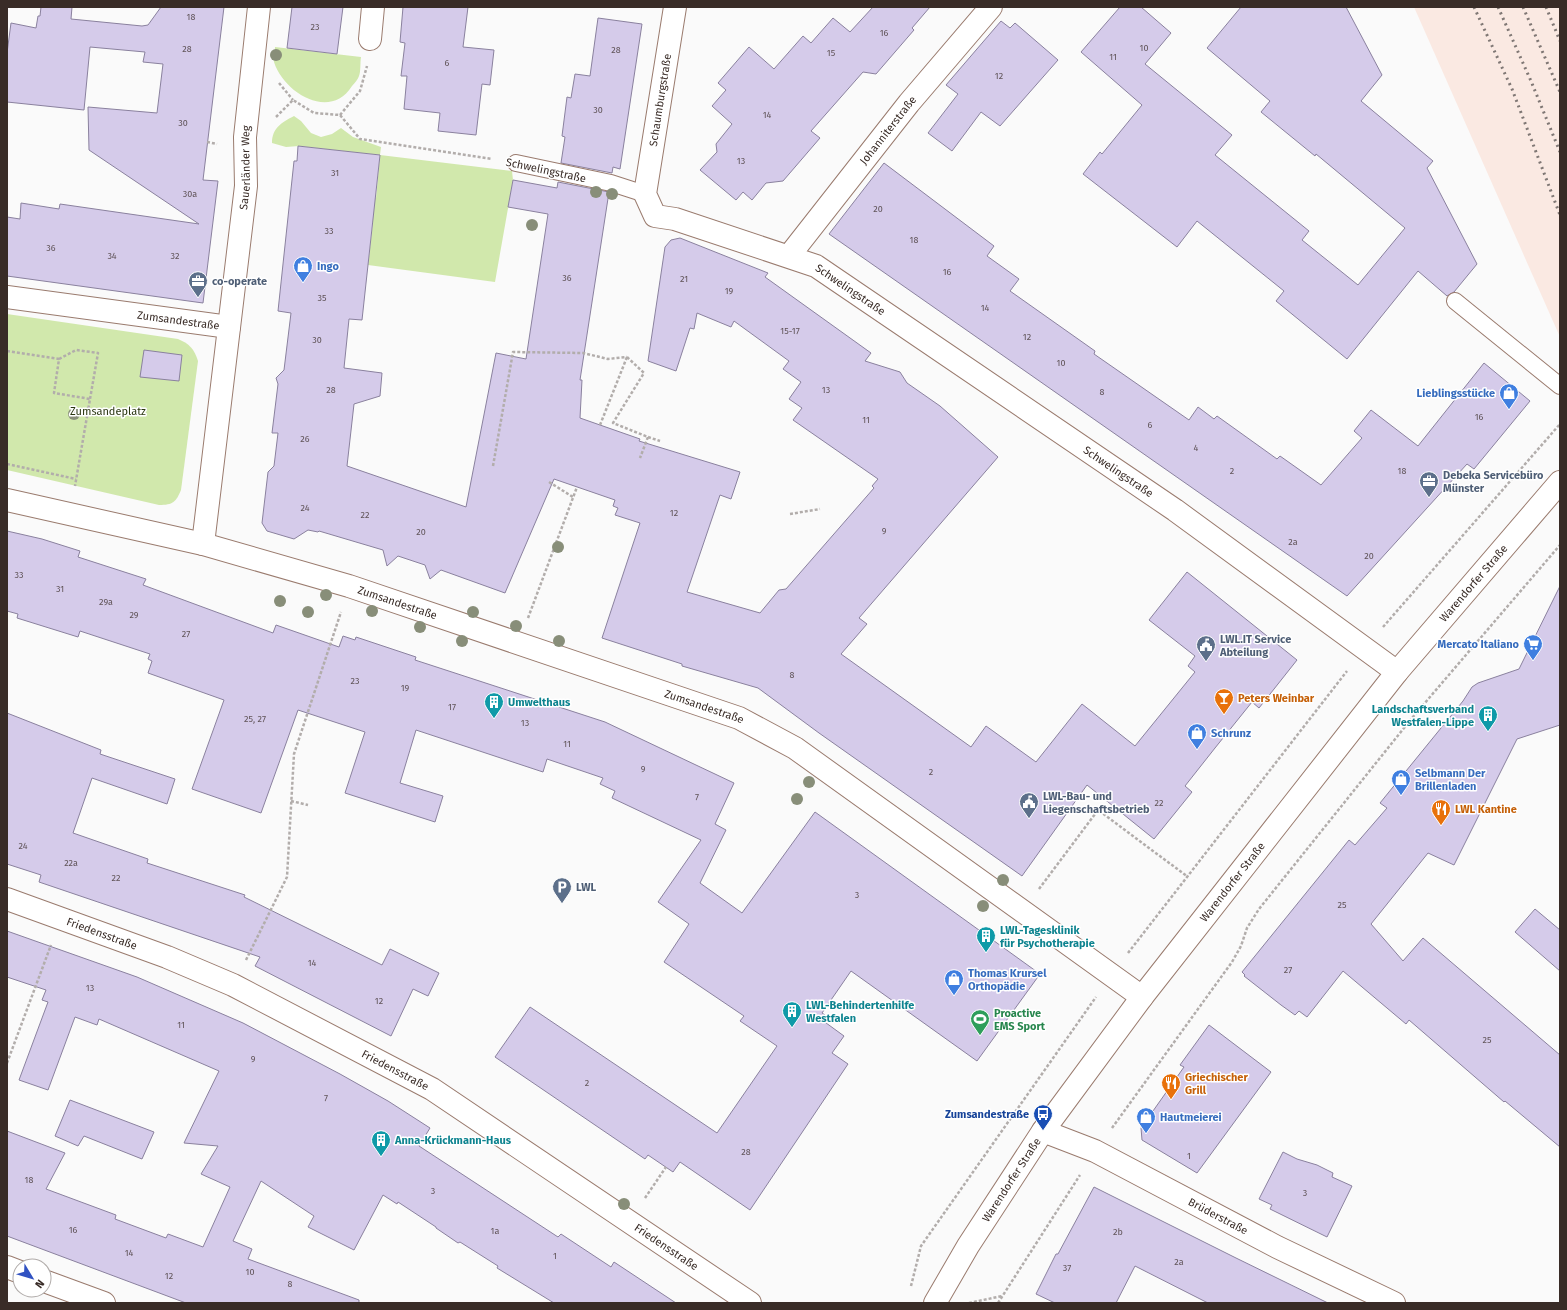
<svg xmlns="http://www.w3.org/2000/svg" width="1567" height="1310" viewBox="0 0 1567 1310" font-family="'Fira Sans',sans-serif">
  <rect width="100%" height="100%" fill="#fafafa"/>
  <polygon fill="#fae9e2" points="1414,7 1560,7 1560,337"/>
  <g fill="#d1e8ac">
    <path d="M 275,47 L 361,57 C 360,63 361,71 359,76 C 358,79 355,83 352,86 C 330,121 284,93 274,62 C 273,58 275,51 275,47 Z"/>
    <path d="M 294,116 L 301,121 L 311,133 L 321,137 L 332,134 L 341,128 L 353,137 L 381,147 L 380,155 L 512,171 L 513,180 L 495,282 L 368,265 L 373,222 L 344,219 L 347,195 L 376,198 L 380,155 L 299,146 L 286,147 L 272,143 C 272,128 282,122 294,116 Z"/>
    <path d="M 7,314 L 178,339 C 190,344 194,349 198,361 L 181,490 C 176,502 173,505 159,505 L 7,470 Z"/>
  </g>
  <g fill="#d5cbea" stroke="#8a819e">
    <polygon points="41,7 72,7 71,19 142,26 148,25 161,7 224,7 203,180 218,181 203,303 7,276 7,217 20,219 21,203 59,209 60,204 199,224 89,150 88,107 157,113 163,64 143,62 145,52 90,47 84,110 7,102 7,53 11,23 36,28 38,16 40,16"/>
    <polygon points="292,7 343,7 337,54 287,48"/>
    <polygon points="403,7 468,7 463,47 494,50 490,85 482,84 476,135 438,131 440,113 404,109 407,76 401,76 405,43 400,42"/>
    <polygon points="873,7 930,7 912,28 914,30 876,74 863,72 811,131 820,138 783,181 766,183 752,200 743,192 736,200 700,170 717,152 716,144 732,124 712,106 726,90 718,83 749,47 774,69 803,36 811,43 833,18 850,32"/>
    <polygon points="1120,7 1141,7 1171,33 1145,64 1232,135 1215,155 1309,231 1302,240 1358,285 1405,228 1316,154 1315,156 1261,112 1270,101 1207,48 1241,7 1346,7 1382,75 1361,101 1433,161 1427,168 1477,264 1454,292 1447,296 1418,271 1347,359 1276,301 1284,291 1197,221 1177,247 1083,174 1100,152 1102,154 1142,105 1081,52"/>
    <polygon points="598,18 642,24 620,169 613,167 612,173 561,163 565,137 562,136 567,97 571,98 575,74 590,76"/>
    <polygon points="1001,21 1010,28 1015,23 1058,60 1000,126 981,112 952,151 928,133 958,94 946,85"/>
    <polygon points="298,146 380,155 362,320 349,319 344,368 382,373 380,396 354,404 347,466 466,507 496,353 526,359 548,214 508,207 513,180 557,188 558,182 609,192 580,380 582,380 580,418 640,439 639,441 740,472 731,499 720,495 687,592 760,613 779,590 786,589 874,488 872,486 878,479 793,420 802,408 789,399 801,382 783,369 789,361 734,321 731,327 697,313 694,329 690,328 676,371 648,361 665,247 671,240 680,238 768,273 765,277 871,353 865,361 900,372 907,383 940,406 998,457 859,618 867,624 841,654 971,747 986,726 1036,762 1082,704 1135,746 1195,672 1188,666 1195,656 1149,620 1187,572 1297,660 1259,708 1252,702 1215,748 1185,786 1192,792 1154,839 1087,785 1022,876 819,733 758,688 682,666 682,664 602,638 640,523 615,515 618,508 613,506 615,500 554,479 505,593 441,570 430,579 425,565 398,556 387,566 383,550 319,531 318,532 308,530 294,539 267,531 262,523 268,472 274,466 278,433 272,433 278,384 276,378 284,370 291,313 278,311 294,161 297,161"/>
    <polygon points="884,163 994,246 987,256 1019,279 1010,291 1095,351 1094,354 1189,420 1198,407 1214,419 1217,416 1277,459 1280,456 1321,485 1362,438 1354,431 1371,410 1418,446 1484,363 1530,401 1474,469 1467,464 1347,596 829,234"/>
    <polygon points="144,350 182,355 179,381 140,377"/>
    <polygon points="7,531 42,539 80,551 78,557 146,579 143,585 273,633 276,625 339,647 343,636 355,640 356,637 416,657 415,660 605,722 734,783 715,824 726,830 700,883 742,913 815,812 1040,974 977,1061 851,971 822,1013 825,1015 822,1020 844,1036 832,1053 848,1064 750,1210 680,1162 673,1172 648,1155 645,1159 495,1057 530,1007 717,1133 777,1046 740,1021 744,1016 664,962 689,924 658,902 701,840 612,798 615,791 600,784 603,778 547,759 543,772 416,730 400,783 443,796 435,822 345,793 365,732 298,710 261,813 192,789 224,700 148,673 152,661 148,659 150,654 80,631 78,637 17,618 18,614 7,611"/>
    <polygon points="1560,586 1560,725 1517,739 1454,865 1428,853 1371,924 1403,961 1423,938 1560,1055 1560,1147 1505,1101 1504,1102 1409,1020 1406,1024 1343,971 1307,1017 1299,1011 1295,1015 1281,1005 1244,976 1245,975 1242,972 1349,840 1355,845 1387,808 1380,803 1463,701 1472,687 1478,683 1519,669"/>
    <polygon points="7,713 101,750 100,754 175,779 167,804 92,778 73,833 148,859 147,863 245,895 244,897 382,965 390,949 439,973 428,996 413,989 391,1036 255,966 260,957 39,882 41,875 7,864"/>
    <polygon points="1535,909 1560,930 1560,971 1515,932"/>
    <polygon points="7,931 137,977 243,1023 340,1074 388,1101 430,1128 419,1146 558,1237 561,1234 611,1267 614,1262 676,1303 554,1303 497,1268 498,1266 460,1242 458,1243 436,1228 436,1227 398,1202 397,1204 383,1195 354,1250 308,1227 314,1216 261,1181 233,1241 252,1249 248,1259 359,1300 359,1303 186,1303 7,1236 7,1131 65,1153 46,1189 116,1215 115,1219 166,1238 168,1234 203,1247 230,1187 201,1174 218,1146 184,1143 219,1071 99,1019 97,1025 75,1017 48,1090 19,1080 48,1002 42,1000 46,990 7,977"/>
    <polygon points="1209,1025 1271,1072 1197,1173 1142,1140 1141,1128 1184,1067 1180,1065"/>
    <polygon points="70,1100 154,1132 142,1159 84,1136 78,1146 55,1136"/>
    <polygon points="1283,1152 1297,1159 1317,1165 1333,1173 1332,1177 1352,1186 1327,1237 1270,1209 1272,1205 1259,1199"/>
    <polygon points="1094,1187 1236,1258 1328,1303 1208,1303 1135,1266 1116,1303 1055,1303 1036,1294 1056,1254 1058,1254"/>
  </g>
  <g fill="none" stroke-linecap="round" stroke-linejoin="round">
    <defs>
      <g id="service">
        <polyline points="516,163 611,183 645,194"/>
        <polyline points="1455,301 1560,386"/>
      </g>
      <g id="minor">
        <path id="s1" d="M 675,7 L 645,194 L 655,216 L 675,219 L 816,266 L 1175,510 L 1397,672"/>
        <polyline points="370,39 373,7"/>
        <path id="s2" d="M 789,256 L 909,103 L 991,7"/>
        <path id="s3" d="M 7,297 L 229,327"/>
        <path id="s4" d="M 7,500 L 203,544 L 349,586 L 739,718 L 795,748 L 1142,997"/>
        <path id="s5" d="M 203,544 L 246,186 L 245,137 L 259,7"/>
        <path id="s6" d="M 7,899 L 167,957 L 233,985 L 432,1089 L 750,1303"/>
        <path id="s7" d="M 1043,1131 L 1095,1151 L 1277,1247 L 1394,1303"/>
        <polyline points="7,1267 20,1272"/>
        <polyline points="44,1281 104,1303"/>
      </g>
      <g id="secondary">
        <path id="s8" d="M 935,1303 L 968,1246 L 1043,1131 L 1142,997 L 1397,672 L 1560,482"/>
      </g>
    </defs>
    <use href="#service" stroke="#9a7b6e" stroke-width="18"/>
    <use href="#minor" stroke="#9a7b6e" stroke-width="24"/>
    <use href="#secondary" stroke="#9a7b6e" stroke-width="24"/>
    <g stroke="#b2adab" stroke-width="2.5" stroke-dasharray="3 2" stroke-linecap="butt">
      <polyline points="279,83 293,100"/>
      <polyline points="340,115 360,91 367,66"/>
      <polyline points="276,117 293,100 314,113 340,115 360,139 492,159"/>
      <polyline points="207,142 217,144"/>
      <polyline points="7,351 59,359 54,393 90,399 75,486"/>
      <polyline points="627,357 644,373 613,423 648,437 640,458"/>
      <polyline points="59,359 76,350 98,353 90,399"/>
      <polyline points="600,425 627,357"/>
      <polyline points="648,437 660,441"/>
      <polyline points="7,464 76,479"/>
      <polyline points="493,466 513,352 583,353 608,359 627,357"/>
      <polyline points="549,482 573,497"/>
      <polyline points="790,514 820,509"/>
      <polyline points="528,618 577,487"/>
      <polyline points="1383,627 1560,424"/>
      <polyline points="291,801 308,805"/>
      <polyline points="1039,889 1098,810 1188,877"/>
      <polyline points="1128,953 1347,671"/>
      <polyline points="246,960 287,877 294,754 341,612"/>
      <polyline points="7,1063 51,945"/>
      <polyline points="1112,1128 1232,962 1241,946 1247,928 1259,909 1412,718 1560,545"/>
      <polyline points="645,1198 666,1167"/>
      <polyline points="911,1286 921,1246 1096,997"/>
      <polyline points="969,1303 1002,1296"/>
      <polyline points="998,1303 1080,1175"/>
    </g>
    <use href="#service" stroke="#fff" stroke-width="16"/>
    <use href="#minor" stroke="#fff" stroke-width="22"/>
    <use href="#secondary" stroke="#fff" stroke-width="22"/>
    <g stroke="#7f7774" stroke-width="3" stroke-dasharray="2 4" stroke-linecap="butt">
      <polyline points="1474,7 1512,89 1560,215"/>
      <polyline points="1498,7 1531,81 1560,152"/>
      <polyline points="1523,7 1560,92"/>
      <polyline points="1546,7 1560,41"/>
    </g>
  </g>
  <g fill="#888e79">
    <circle cx="276" cy="55" r="6"/>
    <circle cx="596" cy="192" r="6"/>
    <circle cx="612" cy="194" r="6"/>
    <circle cx="532" cy="225" r="6"/>
    <circle cx="74" cy="414" r="6"/>
    <circle cx="558" cy="547" r="6"/>
    <circle cx="326" cy="595" r="6"/>
    <circle cx="280" cy="601" r="6"/>
    <circle cx="372" cy="611" r="6"/>
    <circle cx="308" cy="612" r="6"/>
    <circle cx="473" cy="612" r="6"/>
    <circle cx="516" cy="626" r="6"/>
    <circle cx="420" cy="627" r="6"/>
    <circle cx="462" cy="641" r="6"/>
    <circle cx="559" cy="641" r="6"/>
    <circle cx="809" cy="782" r="6"/>
    <circle cx="797" cy="799" r="6"/>
    <circle cx="1003" cy="880" r="6"/>
    <circle cx="983" cy="906" r="6"/>
    <circle cx="624" cy="1204" r="6"/>
  </g>
  <defs>
    <symbol id="shop-pin" viewBox="-11 -11 22 30"><path d="M0 17L-7.5 6A9.5 9.5 0 1 1 7.5 6Z" fill="#3f7fe0" stroke="#fff"/><path d="M-5-2.5h2.3a2.7 3.5 0 0 1 5.4 0H5L5.5 6h-11ZM-1.5-2.5h3a1.5 2.3 0 0 0-3 0Z" fill="#fff"/></symbol>
    <symbol id="office-pin" viewBox="-11 -11 22 30"><path d="M0 17L-7.5 6A9.5 9.5 0 1 1 7.5 6Z" fill="#5c6f8a" stroke="#fff"/><path d="M-6-3h4V-5.5h4V-3h4V5H-6ZM-1-4.5V-3h2v-1.5ZM-6 0V1H6V0Z" fill="#fff"/></symbol>
    <symbol id="supermarket-pin" viewBox="-11 -11 22 30"><path d="M0 17L-7.5 6A9.5 9.5 0 1 1 7.5 6Z" fill="#3f7fe0" stroke="#fff"/><path d="M-6-5.5h2.5l.6 2H6L4.5 2H-2.5L-4.4-4H-6ZM-1.5 3.2a1.3 1.3 0 1 0 .1 0ZM3 3.2a1.3 1.3 0 1 0 .1 0Z" fill="#fff"/></symbol>
    <symbol id="civic-pin" viewBox="-11 -11 22 30"><path d="M0 17L-7.5 6A9.5 9.5 0 1 1 7.5 6Z" fill="#5c6f8a" stroke="#fff"/><path d="M-.6-6.5H3V-4.5H.6V-3L4-1V1h2V6H-6V1h2V-1L-.6-3ZM-1.2 2.5V6h2.4V2.5Z" fill="#fff"/></symbol>
    <symbol id="bar-pin" viewBox="-11 -11 22 30"><path d="M0 17L-7.5 6A9.5 9.5 0 1 1 7.5 6Z" fill="#e8710a" stroke="#fff"/><path d="M-6-5H6L.8 .8V4.5H3.5V6h-7V4.5H-.8V.8Z" fill="#fff"/></symbol>
    <symbol id="building-pin" viewBox="-11 -11 22 30"><path d="M0 17L-7.5 6A9.5 9.5 0 1 1 7.5 6Z" fill="#0f9aa8" stroke="#fff"/><path d="M-4-6H4V6H1V3H-1V6H-4ZM-2.5-4.3h1.7v1.8h-1.7ZM.8-4.3h1.7v1.8H.8ZM-2.5-1h1.7V.8h-1.7ZM.8-1h1.7V.8H.8Z" fill="#fff"/></symbol>
    <symbol id="restaurant-pin" viewBox="-11 -11 22 30"><path d="M0 17L-7.5 6A9.5 9.5 0 1 1 7.5 6Z" fill="#e8710a" stroke="#fff"/><path d="M-5-6h1v4h1v-4h1v4h1v-4h1v5L-1.5 .5V6h-2V.5L-5-1ZM5-6V6H3V1.5H1.5Q1.5-4 5-6Z" fill="#fff"/></symbol>
    <symbol id="parking-pin" viewBox="-11 -11 22 30"><path d="M0 17L-7.5 6A9.5 9.5 0 1 1 7.5 6Z" fill="#5c6f8a" stroke="#fff"/><path d="M-3.5-5.5H1a3.5 3.5 0 0 1 0 7H-1V5.5H-3.5ZM-1-3.4V-.6H.8a1.4 1.4 0 0 0 0-2.8Z" fill="#fff"/></symbol>
    <symbol id="stadium-pin" viewBox="-11 -11 22 30"><path d="M0 17L-7.5 6A9.5 9.5 0 1 1 7.5 6Z" fill="#2e9e5b" stroke="#fff"/><path d="M0-5a6.5 5 0 1 0 0 10a6.5 5 0 1 0 0-10ZM-3.5-1.8h7v3.6h-7Z" fill="#fff"/></symbol>
    <symbol id="bus-pin" viewBox="-11 -11 22 30"><path d="M0 17L-7.5 6A9.5 9.5 0 1 1 7.5 6Z" fill="#1a4fb4" stroke="#fff"/><path d="M-5-6H5V4H4V6H2V4H-2V6H-4V4H-5ZM-3.5-4V0h7V-4ZM-3.5 1.2v1.5H-2V1.2ZM2 1.2v1.5H3.5V1.2Z" fill="#fff"/></symbol>
  </defs>
  <g fill-rule="evenodd">
    <use href="#shop-pin" x="292" y="255" width="22" height="30"/>
    <use href="#office-pin" x="187" y="270" width="22" height="30"/>
    <use href="#shop-pin" x="1498" y="382" width="22" height="30"/>
    <use href="#office-pin" x="1418" y="470" width="22" height="30"/>
    <use href="#supermarket-pin" x="1522" y="633" width="22" height="30"/>
    <use href="#civic-pin" x="1195" y="634" width="22" height="30"/>
    <use href="#bar-pin" x="1213" y="687" width="22" height="30"/>
    <use href="#building-pin" x="483" y="691" width="22" height="30"/>
    <use href="#building-pin" x="1477" y="704" width="22" height="30"/>
    <use href="#shop-pin" x="1186" y="722" width="22" height="30"/>
    <use href="#shop-pin" x="1390" y="768" width="22" height="30"/>
    <use href="#civic-pin" x="1018" y="791" width="22" height="30"/>
    <use href="#restaurant-pin" x="1430" y="798" width="22" height="30"/>
    <use href="#parking-pin" x="551" y="876" width="22" height="30"/>
    <use href="#building-pin" x="975" y="925" width="22" height="30"/>
    <use href="#shop-pin" x="943" y="968" width="22" height="30"/>
    <use href="#building-pin" x="781" y="1000" width="22" height="30"/>
    <use href="#stadium-pin" x="969" y="1008" width="22" height="30"/>
    <use href="#restaurant-pin" x="1160" y="1072" width="22" height="30"/>
    <use href="#bus-pin" x="1032" y="1103" width="22" height="30"/>
    <use href="#shop-pin" x="1135" y="1106" width="22" height="30"/>
    <use href="#building-pin" x="370" y="1129" width="22" height="30"/>
  </g>
  <g text-anchor="middle" stroke-width="3" stroke-linejoin="round" paint-order="stroke">
    <g font-size="9" fill="#605458">
      <text x="191" y="20">18</text>
      <text x="315" y="30">23</text>
      <text x="884" y="36">16</text>
      <text x="1144" y="51">10</text>
      <text x="187" y="52">28</text>
      <text x="616" y="53">28</text>
      <text x="831" y="56">15</text>
      <text x="1113" y="60">11</text>
      <text x="447" y="66">6</text>
      <text x="999" y="79">12</text>
      <text x="598" y="113">30</text>
      <text x="767" y="118">14</text>
      <text x="183" y="126">30</text>
      <text x="741" y="164">13</text>
      <text x="335" y="176">31</text>
      <text x="190" y="197">30a</text>
      <text x="878" y="212">20</text>
      <text x="329" y="234">33</text>
      <text x="914" y="243">18</text>
      <text x="51" y="251">36</text>
      <text x="112" y="259">34</text>
      <text x="175" y="259">32</text>
      <text x="947" y="275">16</text>
      <text x="567" y="281">36</text>
      <text x="684" y="282">21</text>
      <text x="729" y="294">19</text>
      <text x="322" y="301">35</text>
      <text x="985" y="311">14</text>
      <text x="790" y="334">15-17</text>
      <text x="1027" y="340">12</text>
      <text x="317" y="343">30</text>
      <text x="1061" y="366">10</text>
      <text x="331" y="393">28</text>
      <text x="826" y="393">13</text>
      <text x="1102" y="395">8</text>
      <text x="1479" y="420">16</text>
      <text x="866" y="423">11</text>
      <text x="1150" y="428">6</text>
      <text x="305" y="442">26</text>
      <text x="1196" y="451">4</text>
      <text x="1232" y="474">2</text>
      <text x="1402" y="474">18</text>
      <text x="305" y="511">24</text>
      <text x="674" y="516">12</text>
      <text x="365" y="518">22</text>
      <text x="884" y="534">9</text>
      <text x="421" y="535">20</text>
      <text x="1293" y="545">2a</text>
      <text x="1369" y="559">20</text>
      <text x="19" y="578">33</text>
      <text x="60" y="592">31</text>
      <text x="106" y="605">29a</text>
      <text x="134" y="618">29</text>
      <text x="186" y="637">27</text>
      <text x="792" y="678">8</text>
      <text x="355" y="684">23</text>
      <text x="405" y="691">19</text>
      <text x="452" y="710">17</text>
      <text x="255" y="722">25, 27</text>
      <text x="525" y="726">13</text>
      <text x="567" y="747">11</text>
      <text x="643" y="772">9</text>
      <text x="931" y="775">2</text>
      <text x="697" y="800">7</text>
      <text x="1159" y="806">22</text>
      <text x="23" y="849">24</text>
      <text x="71" y="866">22a</text>
      <text x="116" y="881">22</text>
      <text x="857" y="898">3</text>
      <text x="1342" y="908">25</text>
      <text x="312" y="966">14</text>
      <text x="1288" y="973">27</text>
      <text x="90" y="991">13</text>
      <text x="379" y="1004">12</text>
      <text x="181" y="1028">11</text>
      <text x="1487" y="1043">25</text>
      <text x="253" y="1062">9</text>
      <text x="587" y="1086">2</text>
      <text x="326" y="1101">7</text>
      <text x="746" y="1155">28</text>
      <text x="1189" y="1159">1</text>
      <text x="29" y="1183">18</text>
      <text x="433" y="1194">3</text>
      <text x="1305" y="1196">3</text>
      <text x="73" y="1233">16</text>
      <text x="495" y="1234">1a</text>
      <text x="1118" y="1235">2b</text>
      <text x="129" y="1256">14</text>
      <text x="555" y="1259">1</text>
      <text x="1179" y="1265">2a</text>
      <text x="1067" y="1271">37</text>
      <text x="250" y="1275">10</text>
      <text x="169" y="1279">12</text>
      <text x="290" y="1287">8</text>
    </g>
    <g font-size="11" fill="#392c27" stroke="#fff">
      <text transform="translate(660 100) rotate(-81)" y="4">Schaumburgstraße</text>
      <text dy="4" stroke="none"><textPath href="#s2" startOffset="160">Johanniterstraße</textPath></text>
      <text dy="4" stroke="none"><textPath href="#s5" startOffset="379">Sauerländer Weg</textPath></text>
      <text transform="translate(546 170) rotate(12)" y="4">Schwelingstraße</text>
      <text dy="4" stroke="none"><textPath href="#s1" startOffset="424">Schwelingstraße</textPath></text>
      <text dy="4" stroke="none"><textPath href="#s3" startOffset="173">Zumsandestraße</textPath></text>
      <text dy="4" stroke="none"><textPath href="#s1" startOffset="748">Schwelingstraße</textPath></text>
      <text dy="4" stroke="none"><textPath href="#s8" startOffset="900">Warendorfer Straße</textPath></text>
      <text dy="4" stroke="none"><textPath href="#s4" startOffset="404">Zumsandestraße</textPath></text>
      <text dy="4" stroke="none"><textPath href="#s4" startOffset="728">Zumsandestraße</textPath></text>
      <text dy="4" stroke="none"><textPath href="#s8" startOffset="516">Warendorfer Straße</textPath></text>
      <text dy="4" stroke="none"><textPath href="#s6" startOffset="101">Friedensstraße</textPath></text>
      <text dy="4" stroke="none"><textPath href="#s6" startOffset="425">Friedensstraße</textPath></text>
      <text dy="4" stroke="none"><textPath href="#s8" startOffset="145">Warendorfer Straße</textPath></text>
      <text dy="4" stroke="none"><textPath href="#s7" startOffset="195">Brüderstraße</textPath></text>
      <text dy="4" stroke="none"><textPath href="#s6" startOffset="749">Friedensstraße</textPath></text>
    </g>
    <g font-size="11" font-weight="bold" fill="#366cbe" stroke="#fff" text-anchor="start">
      <text x="317" y="270">Ingo</text>
      <text x="1495" y="397" text-anchor="end">Lieblingsstücke</text>
      <text x="1519" y="648" text-anchor="end">Mercato Italiano</text>
      <text x="1211" y="737">Schrunz</text>
      <text x="1415" y="777">Selbmann Der<tspan x="1415" dy="13">Brillenladen</tspan></text>
      <text x="968" y="977">Thomas Krursel<tspan x="968" dy="13">Orthopädie</tspan></text>
      <text x="1160" y="1121">Hautmeierei</text>
    </g>
    <g font-size="11" font-weight="bold" fill="#4e5e75" stroke="#fff" text-anchor="start">
      <text x="212" y="285">co-operate</text>
      <text x="1443" y="479">Debeka Servicebüro<tspan x="1443" dy="13">Münster</tspan></text>
      <text x="1220" y="643">LWL.IT Service<tspan x="1220" dy="13">Abteilung</tspan></text>
      <text x="1043" y="800">LWL-Bau- und<tspan x="1043" dy="13">Liegenschaftsbetrieb</tspan></text>
      <text x="576" y="891">LWL</text>
    </g>
    <g font-size="11" fill="#2a3610" stroke="#fff">
      <text x="108" y="415">Zumsandeplatz</text>
    </g>
    <g font-size="11" font-weight="bold" fill="#c56008" stroke="#fff" text-anchor="start">
      <text x="1238" y="702">Peters Weinbar</text>
      <text x="1455" y="813">LWL Kantine</text>
      <text x="1185" y="1081">Griechischer<tspan x="1185" dy="13">Grill</tspan></text>
    </g>
    <g font-size="11" font-weight="bold" fill="#0d838f" stroke="#fff" text-anchor="start">
      <text x="508" y="706">Umwelthaus</text>
      <text x="1474" y="713" text-anchor="end">Landschaftsverband<tspan x="1474" dy="13">Westfalen-Lippe</tspan></text>
      <text x="1000" y="934">LWL-Tagesklinik<tspan x="1000" dy="13">für Psychotherapie</tspan></text>
      <text x="806" y="1009">LWL-Behindertenhilfe<tspan x="806" dy="13">Westfalen</tspan></text>
      <text x="395" y="1144">Anna-Krückmann-Haus</text>
    </g>
    <g font-size="11" font-weight="bold" fill="#27864d" stroke="#fff" text-anchor="start">
      <text x="994" y="1017">Proactive<tspan x="994" dy="13">EMS Sport</tspan></text>
    </g>
    <g font-size="11" font-weight="bold" fill="#164399" stroke="#fff" text-anchor="end">
      <text x="1029" y="1118">Zumsandestraße</text>
    </g>
  </g>
  <rect width="1567" height="1310" fill="none" stroke="#392c27" stroke-width="16"/>
  <g transform="translate(32 1278) rotate(128)"><circle r="19" fill="#ffffff" stroke="#b0aba9"/>
  <path d="M0-3L7 15L0 10L-7 15Z" fill="#3152c2"/>
  <text y="-6" font-size="11" font-weight="bold" text-anchor="middle" fill="#392c27">N</text>
  </g>
</svg>
